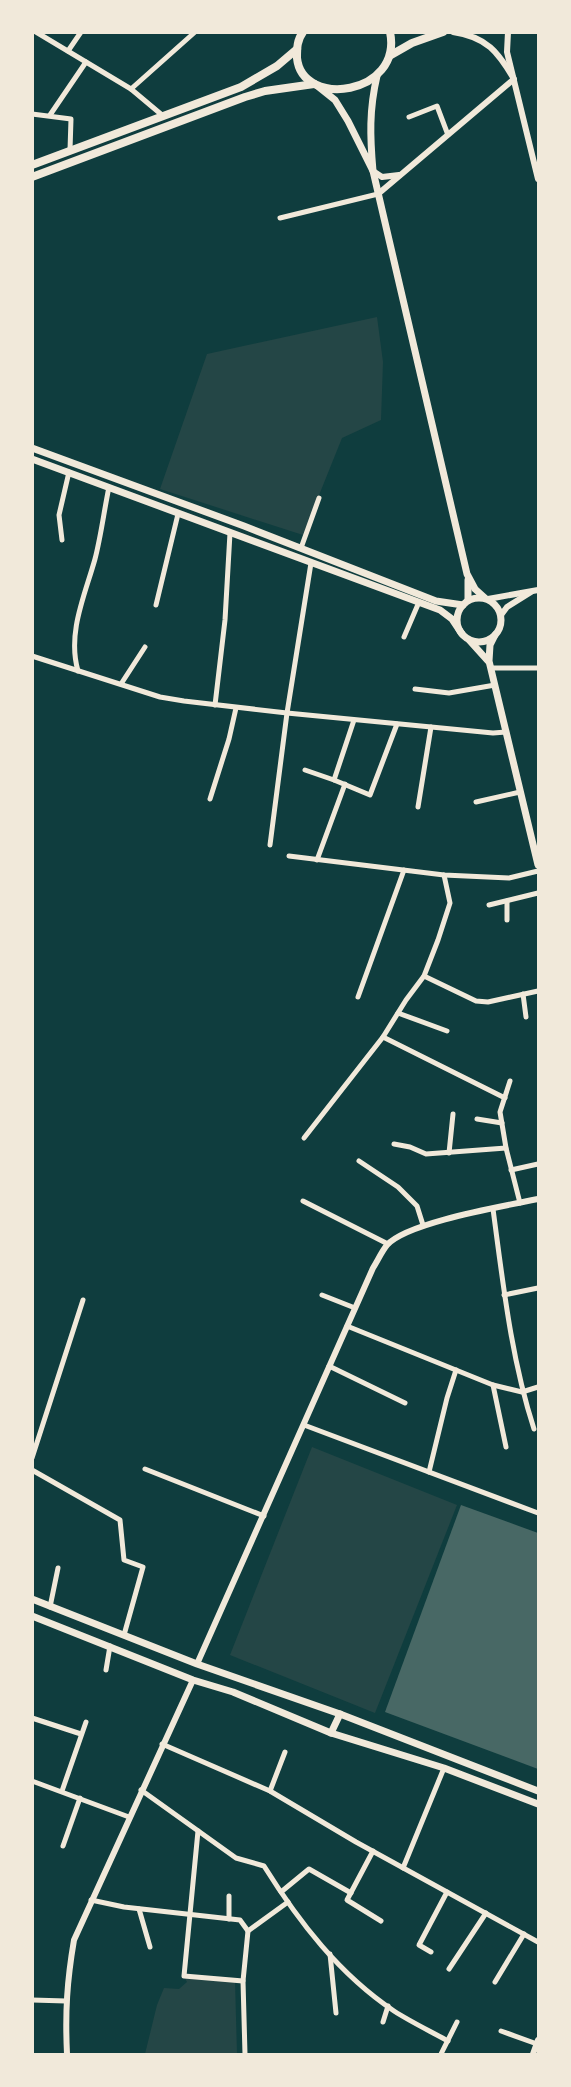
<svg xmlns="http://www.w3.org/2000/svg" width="571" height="2087" viewBox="0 0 571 2087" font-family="'Noto Sans',sans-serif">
  <rect width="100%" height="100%" fill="#0f3d3e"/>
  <g fill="#244646">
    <polygon points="377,317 383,362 381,420 342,438 303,535 160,489 207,354"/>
    <polygon points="312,1447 457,1505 375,1713 230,1655"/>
    <polygon points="184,1976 235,1981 237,2054 145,2054 157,2005 164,1988 179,1989 187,1982"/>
  </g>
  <polygon fill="#486865" points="461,1505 538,1533 538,1769 385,1712"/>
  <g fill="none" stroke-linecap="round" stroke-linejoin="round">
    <g stroke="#f1e9da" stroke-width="5">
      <polyline points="36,32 131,89 162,115"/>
      <polyline points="68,51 81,32"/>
      <polyline points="131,89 195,32"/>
      <polyline points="32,114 71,119 70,150"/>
      <polyline points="50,115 86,62"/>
      <polyline points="409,117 437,106 448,135"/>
      <polyline points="280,218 378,194"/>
      <polyline points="62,540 59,515 69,472"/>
      <polyline points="301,548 319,498"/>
      <polyline points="156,605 178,514"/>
      <polyline points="404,637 419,602"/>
      <polyline points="32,656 160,697 184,701 287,713 493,733 506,732"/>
      <polyline points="491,668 538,668"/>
      <path d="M 78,671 C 67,633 85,595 95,559 C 101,536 104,511 109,487"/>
      <polyline points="121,684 145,647"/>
      <polyline points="415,689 449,693 495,685"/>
      <polyline points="215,705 225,620 230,533"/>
      <polyline points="305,770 334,780 370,795 397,724"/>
      <polyline points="334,780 354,720"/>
      <polyline points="210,799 229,739 236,708"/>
      <polyline points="476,802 520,792"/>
      <polyline points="418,807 431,727"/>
      <polyline points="270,845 287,713 311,563"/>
      <polyline points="289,856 444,875 509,878 538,871"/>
      <polyline points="317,860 345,784"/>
      <polyline points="444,875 450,903 438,940 424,976 406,1000 383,1037 505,1098"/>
      <polyline points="489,905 538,893"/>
      <polyline points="507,920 507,901"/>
      <polyline points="424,976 476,1001 488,1002 538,991"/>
      <polyline points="523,994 526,1017"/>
      <polyline points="358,997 404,870"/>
      <polyline points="398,1013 447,1031"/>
      <polyline points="510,1081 500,1112 506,1148 520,1203"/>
      <polyline points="477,1119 502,1123"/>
      <polyline points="304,1138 383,1037"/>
      <polyline points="394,1144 410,1147 426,1154 506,1148"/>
      <polyline points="449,1153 453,1114"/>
      <polyline points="359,1161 398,1187 417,1206 423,1225"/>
      <polyline points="511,1170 538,1164"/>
      <polyline points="303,1201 388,1244"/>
      <path d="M 493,1209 C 503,1283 511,1358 534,1429"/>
      <polyline points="322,1295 355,1308"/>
      <polyline points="504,1295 538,1288"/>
      <polyline points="347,1326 493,1385 522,1392 538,1387"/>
      <polyline points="329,1366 405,1403"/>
      <polyline points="493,1385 506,1447"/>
      <polyline points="304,1425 538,1513"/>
      <polyline points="32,1458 83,1300"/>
      <polyline points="145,1469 264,1516"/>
      <polyline points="32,1470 120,1520 124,1560 143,1567 124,1635"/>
      <polyline points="429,1472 447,1398 456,1370"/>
      <polyline points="50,1607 58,1568"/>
      <polyline points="106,1670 110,1646"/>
      <polyline points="32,1718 81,1734"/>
      <polyline points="162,1744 270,1791 356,1842 538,1942"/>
      <polyline points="32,1781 129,1817"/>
      <path d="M 141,1790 L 236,1858 L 264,1866 C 299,1922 339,1974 394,2011 C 411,2022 430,2031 448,2041"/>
      <polyline points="62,1791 86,1722"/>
      <polyline points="270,1791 285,1752"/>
      <polyline points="198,1831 184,1976 243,1981"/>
      <polyline points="63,1846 80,1798"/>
      <polyline points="373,1851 347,1900 381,1921"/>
      <polyline points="403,1868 444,1768"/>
      <polyline points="281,1892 309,1869 351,1893"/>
      <polyline points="91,1900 124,1907 240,1920 248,1931 288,1902"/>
      <polyline points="139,1909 150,1947"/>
      <polyline points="229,1919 229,1896"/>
      <polyline points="431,1952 419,1945 447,1892"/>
      <polyline points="330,1954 336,2013"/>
      <polyline points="449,1969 486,1913"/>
      <polyline points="495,1982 524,1934"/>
      <polyline points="32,2000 66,2001"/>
      <polyline points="383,2022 388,2006"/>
      <polyline points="501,2031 537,2044"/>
      <polyline points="245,2054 243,1981 248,1931"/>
      <polyline points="441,2054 457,2022"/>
    </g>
    <g stroke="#f1e9da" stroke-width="6">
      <polyline points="508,32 507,52 538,179"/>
      <polyline points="373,171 382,177 399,175"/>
      <path d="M 378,194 L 514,79 C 498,52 487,37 453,32"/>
      <polyline points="488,599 538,590"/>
      <polyline points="501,615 507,607 531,592"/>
      <path d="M 197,1664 L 373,1268 C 378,1260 382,1251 387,1245 C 408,1222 505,1206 538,1199"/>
      <path d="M 67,2054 C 65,2012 67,1981 74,1940 L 193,1680"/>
      <polyline points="533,2054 538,2040"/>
    </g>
    <g stroke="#f1e9da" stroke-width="7">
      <path d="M 315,84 L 335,100 L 348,121 L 373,171 C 370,137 369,110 377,76"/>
      <polyline points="373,171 467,574 475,589 485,598"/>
      <polyline points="32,448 244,526 436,601 463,605"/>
      <polyline points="32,459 440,610 452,619 462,634"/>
      <circle cx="479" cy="620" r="22"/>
      <polyline points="468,600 468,580"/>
      <polyline points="495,635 490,645 489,661 538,865"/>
      <polyline points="470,641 488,661"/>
      <polyline points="32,1599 197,1664 340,1714 538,1791"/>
      <polyline points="32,1616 193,1680 233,1692 331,1733 444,1768 538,1804"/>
      <polyline points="331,1733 340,1714"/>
    </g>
    <g stroke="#f1e9da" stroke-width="8">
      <path d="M 303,32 C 297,40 297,48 297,58 C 302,109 403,95 390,32"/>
      <polyline points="391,55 412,43 443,32"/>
      <polyline points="32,165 241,87 277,66 297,49"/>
      <polyline points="32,177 245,97 265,91 314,84"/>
    </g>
  </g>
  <rect width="571" height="2087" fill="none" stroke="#f1e9da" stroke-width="68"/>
</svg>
